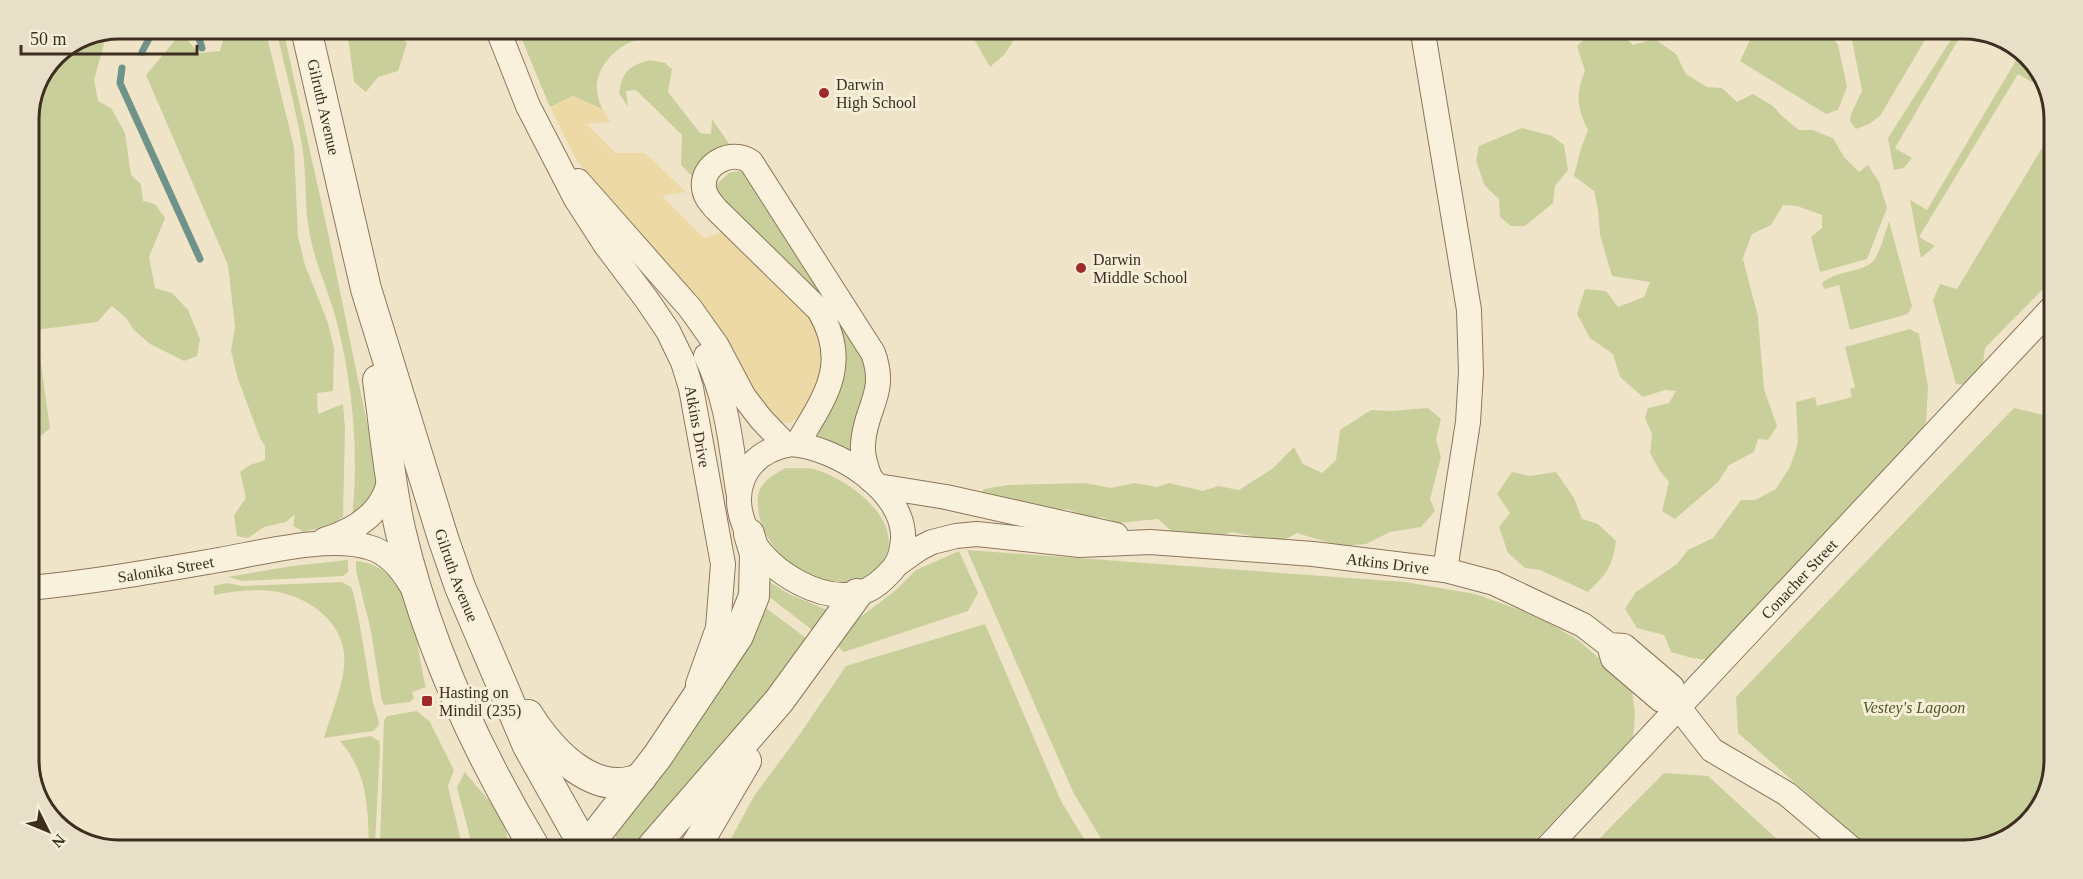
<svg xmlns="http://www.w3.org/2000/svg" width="2083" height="879" viewBox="0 0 2083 879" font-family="Georgia,serif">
  <rect width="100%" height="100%" fill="#f0e4c8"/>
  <g fill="#c9cf9b">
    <polygon points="218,29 265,29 294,147 298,237 305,265 328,323 334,349 333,391 317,393 318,414 343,404 345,428 343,517 333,524 304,532 293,526 295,514 286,522 264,527 248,538 237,536 234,515 246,498 240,472 250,465 265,460 265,446 260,438 238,379 231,351 235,327 228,265 146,75 181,33 199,53 220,51 223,40"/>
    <path d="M 276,29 L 283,29 L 327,228 L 377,472 C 377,501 374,502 352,518 C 359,453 353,387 337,323 C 330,294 316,266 310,236 C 304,206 307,175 302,145 C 295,106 285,68 276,29 Z"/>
    <polygon points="343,29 393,29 407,43 398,71 378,77 366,92 354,82 349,44"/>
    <path d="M 518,30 L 639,30 L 656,38 C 649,38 642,38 636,40 C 616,46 595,68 597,90 C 597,96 600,103 602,109 L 573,96 L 550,107 Z"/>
    <polygon points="970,32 1019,32 1005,54 990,67"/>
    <path d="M 1589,34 L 1622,34 L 1633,45 L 1655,39 L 1676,54 L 1686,74 L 1707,87 L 1722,88 L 1737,102 L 1753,94 L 1773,106 L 1782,116 L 1799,130 L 1812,130 L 1833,138 L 1844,157 L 1859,172 L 1868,165 L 1879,182 L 1887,208 L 1867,259 L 1820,272 L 1811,237 L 1822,228 L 1822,215 L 1797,206 L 1783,205 L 1771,225 L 1752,234 L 1741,263 L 1743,259 L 1758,317 L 1764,389 L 1777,426 L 1768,440 L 1758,439 L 1754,452 L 1729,465 L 1718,482 L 1675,519 L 1662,511 L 1669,482 L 1660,471 L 1650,453 L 1652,434 L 1645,418 L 1648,408 L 1669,403 L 1676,391 L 1665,390 L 1643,397 L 1620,377 L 1613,354 L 1590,338 L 1577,314 L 1585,289 L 1606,291 L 1618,307 L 1644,297 L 1650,282 L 1612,276 L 1600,235 L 1598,209 L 1594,191 L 1574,176 L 1581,148 L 1588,130 C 1577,108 1575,95 1585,71 L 1577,46 Z"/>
    <polygon points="1753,34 1831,35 1838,45 1847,87 1838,110 1826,114 1740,61"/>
    <polygon points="1851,35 1928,35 1880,116 1869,124 1856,129 1850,121 1851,114 1862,91"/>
    <polygon points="1954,35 1961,35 1895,148 1912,158 1904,168 1894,170 1888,138"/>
    <polygon points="101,36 104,44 94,80 98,101 111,108 125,133 131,175 141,184 143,201 155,204 165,218 149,257 155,288 172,293 188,310 200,339 197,356 184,361 150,344 134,330 126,318 112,306 97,322 36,330 50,428 41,436 33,436 29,402 29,114 55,55"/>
    <polygon points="2021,52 2034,62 2038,70 2035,80 2032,82 2018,74 1919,237 1935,246 1921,258 1910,200 1927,210"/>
    <path d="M 650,60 L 665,63 L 672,69 L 668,92 L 700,133 L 711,134 L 712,119 L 732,148 L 696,180 L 681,165 L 682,135 L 636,90 L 626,91 L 628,107 L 619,93 C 623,70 629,66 650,60 Z"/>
    <polygon points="1522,128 1552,136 1564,145 1568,170 1555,186 1553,203 1525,226 1511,226 1500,217 1499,199 1485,186 1476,161 1479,146"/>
    <polygon points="2054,128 2053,279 1985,348 1982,372 1968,385 1956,384 1933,300 1940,284 1957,289"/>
    <polygon points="738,171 747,173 871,366 853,451 812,433 836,398 846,372 842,341 716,196 717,184 729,173"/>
    <path d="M 1889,221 L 1912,306 L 1908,314 L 1850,330 L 1839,285 L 1824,289 L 1822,283 C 1838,269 1869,273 1876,257 C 1882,246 1885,233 1889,221 Z"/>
    <polygon points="1910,329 1919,334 1928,387 1926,422 1917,441 1708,660 1692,658 1671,652 1664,635 1637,628 1625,609 1636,592 1677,564 1688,550 1713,538 1741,500 1755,500 1776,489 1790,467 1798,443 1796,402 1815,397 1817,406 1852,397 1850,389 1855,387 1845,347"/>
    <polygon points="1428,408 1441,419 1436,439 1441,457 1430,499 1435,511 1421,527 1390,532 1366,544 1340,546 1297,533 1280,542 1232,532 1216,538 1190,532 1171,531 1158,519 1118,523 1102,517 1088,518 1068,509 1054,511 977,498 984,489 1008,485 1085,483 1111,488 1134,483 1157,487 1169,483 1203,491 1218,486 1239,490 1273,468 1294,447 1303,464 1322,473 1336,460 1340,430 1371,410 1390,411"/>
    <polygon points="2014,408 2047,416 2051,424 2048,794 2015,835 1964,850 1872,850 1738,733 1736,697"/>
    <path d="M 785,468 C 795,469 808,467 817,470 C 848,480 899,516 887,553 C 884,563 877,574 868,578 C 823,596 759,555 758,505 C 758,501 757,495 759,492 C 763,480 775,474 785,468 Z"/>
    <path d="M 1512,472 L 1530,476 L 1556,472 L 1574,498 L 1582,519 L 1598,524 L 1616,541 C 1612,568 1607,573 1588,592 L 1540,570 L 1525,568 L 1508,553 L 1499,527 L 1510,513 L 1497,494 Z"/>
    <polygon points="967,550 1405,582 1475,594 1537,616 1578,640 1631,686 1635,712 1633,738 1527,849 1106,847 1073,792"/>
    <polygon points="959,551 978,593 968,611 844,652 836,645 859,618 895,591 916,570"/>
    <polygon points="348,560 348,572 343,576 242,581 228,577 292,566"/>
    <path d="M 356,561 C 362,562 369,563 375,566 C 416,585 416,649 426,687 L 412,692 L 414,698 L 410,702 L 385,705 L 382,702 L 371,631 L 356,570 Z"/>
    <polygon points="768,581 789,594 832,612 820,636 768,596"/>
    <path d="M 342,582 L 351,587 L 353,592 C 361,627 366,663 372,698 C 374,708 378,715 379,725 L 373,731 L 324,738 C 331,714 347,678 344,653 C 342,639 336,627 326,617 C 294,586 255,587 214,595 L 214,586 L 227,583 L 242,586 Z"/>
    <polygon points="766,608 814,644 769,689 715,765 643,846 621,846 613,832 663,775 749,646"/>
    <polygon points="985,624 1061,801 1089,847 727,846 754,796 800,734 846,666"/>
    <polygon points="417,711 430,722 454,770 448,786 462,845 380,845 384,720 387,716"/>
    <path d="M 371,736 L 379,741 L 380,748 L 375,845 L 369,845 C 368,806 367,772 340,741 Z"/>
    <path d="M 465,772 C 480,793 511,817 507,845 L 472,845 L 457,787 Z"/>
    <polygon points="1664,773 1708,776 1789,850 1589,849"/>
  </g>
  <polygon fill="#ecd9a5" points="573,96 602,109 611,122 587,124 616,153 645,153 686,192 662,196 704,238 727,231 805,306 822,333 826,373 801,415 790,423 778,423 577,161 550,107"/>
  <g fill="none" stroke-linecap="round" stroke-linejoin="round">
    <g stroke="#6f938a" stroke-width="7">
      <polyline points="196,29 202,48"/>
      <polyline points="142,52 154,29"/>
      <polyline points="122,68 120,83 200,259"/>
    </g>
    <defs>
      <g id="minor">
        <path id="s1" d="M 498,30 L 528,106 L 576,199 L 605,244 L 647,300 L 668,331 L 683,362 L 691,388 L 723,564 L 718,628 L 698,684"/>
        <polyline points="1423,33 1469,310 1471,372 1468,422 1445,570"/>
        <polyline points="578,181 690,308 717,346 744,397 761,419 786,445"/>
        <path d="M 706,356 C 727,398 731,445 738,491"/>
        <path d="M 791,444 C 835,447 906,490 903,540 C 902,550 900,561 893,569 C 884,579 874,589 860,593 C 821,603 772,573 752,540 C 725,498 741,453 791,444 Z"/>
        <path d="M 797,444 C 825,397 851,364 819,310 L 716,209 C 711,203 705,197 704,188 C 701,164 732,148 751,162 L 873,353 C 888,394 865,407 863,444 C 862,457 866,468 871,480"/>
        <polyline points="878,486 946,497 1116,535"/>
        <path d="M 324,540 C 356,530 387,511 390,474"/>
        <path id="s2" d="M 896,565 L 920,548 L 932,542 L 956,536 L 977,534 L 1080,545 L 1150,542 L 1313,554 L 1445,570 L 1494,583 L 1583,625 L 1609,645 L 1624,646 L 1672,687 L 1672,699 L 1712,750 L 1787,794 L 1853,850"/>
        <path id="s3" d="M 29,588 C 93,582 155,571 219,560 C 260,553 328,535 368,547 C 388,552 401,568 411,585"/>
        <polyline points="1609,645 1613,659 1661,700 1672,699"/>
        <path id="s4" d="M 1546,849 L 2052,308"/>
      </g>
      <g id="tertiary">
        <path id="s5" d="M 306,29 L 366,289 L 443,538 L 460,587 L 528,746 L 584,846"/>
        <path d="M 378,380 C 385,430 389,480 400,529 C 426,641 474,746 533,845"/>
        <path d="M 528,715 C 551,751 594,799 641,778"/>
        <polyline points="587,846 657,757 738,636 754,596 755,554 749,534"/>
        <polyline points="653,846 779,701 857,594"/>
        <polyline points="696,846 746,761"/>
      </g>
    </defs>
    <use href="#minor" stroke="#8d765c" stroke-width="26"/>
    <use href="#tertiary" stroke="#8d765c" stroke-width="32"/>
    <use href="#minor" stroke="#faf1dc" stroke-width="24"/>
    <use href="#tertiary" stroke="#faf1dc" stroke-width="30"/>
  </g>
  <g fill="#9e2a2b" stroke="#f7eed8" stroke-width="2">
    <circle cx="824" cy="93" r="6"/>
    <circle cx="1081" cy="268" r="6"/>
    <rect x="421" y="695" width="12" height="12" rx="3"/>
  </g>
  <g text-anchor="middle" stroke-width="6" stroke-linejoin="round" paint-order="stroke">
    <g font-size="16" fill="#3d2e20" stroke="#f7eed8" text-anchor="start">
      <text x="836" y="90">Darwin<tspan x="836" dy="18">High School</tspan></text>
      <text x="1093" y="265">Darwin<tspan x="1093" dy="18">Middle School</tspan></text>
      <text x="439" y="698">Hasting on<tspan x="439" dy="18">Mindil (235)</tspan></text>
    </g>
    <g font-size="16" fill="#3d2e20" stroke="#f7eed8">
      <text dy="6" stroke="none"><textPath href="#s5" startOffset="80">Gilruth Avenue</textPath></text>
      <text dy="6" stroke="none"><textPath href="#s1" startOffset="448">Atkins Drive</textPath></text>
      <text dy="6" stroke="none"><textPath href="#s2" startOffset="501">Atkins Drive</textPath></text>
      <text dy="6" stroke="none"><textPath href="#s3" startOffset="138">Salonika Street</textPath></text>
      <text dy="6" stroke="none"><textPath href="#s5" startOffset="567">Gilruth Avenue</textPath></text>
      <text dy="6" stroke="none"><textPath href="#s4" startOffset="370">Conacher Street</textPath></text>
    </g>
    <g font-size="16" font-style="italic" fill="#4d5a26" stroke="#f7eed8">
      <text x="1914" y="713">Vestey's Lagoon</text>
    </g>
  </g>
  <path d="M0 0H2083V879H0ZM119 39H1964A80 80 0 0 1 2044 119V760A80 80 0 0 1 1964 840H119A80 80 0 0 1 39 760V119A80 80 0 0 1 119 39Z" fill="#e8dfc9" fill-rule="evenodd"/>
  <path fill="none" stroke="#3d2e20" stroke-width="3" d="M119 39H1964A80 80 0 0 1 2044 119V760A80 80 0 0 1 1964 840H119A80 80 0 0 1 39 760V119A80 80 0 0 1 119 39Z"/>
  <g transform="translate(48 831) rotate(133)" stroke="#f7eed8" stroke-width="4.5" paint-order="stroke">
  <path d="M0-4.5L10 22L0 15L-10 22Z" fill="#3d2e20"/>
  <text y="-9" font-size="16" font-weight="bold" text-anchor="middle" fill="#3d2e20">N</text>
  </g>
  <path d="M21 45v9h176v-9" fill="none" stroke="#3d2e20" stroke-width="3"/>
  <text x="30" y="45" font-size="18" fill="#3d2e20" stroke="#f7eed8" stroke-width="4.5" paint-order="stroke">50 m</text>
</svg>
